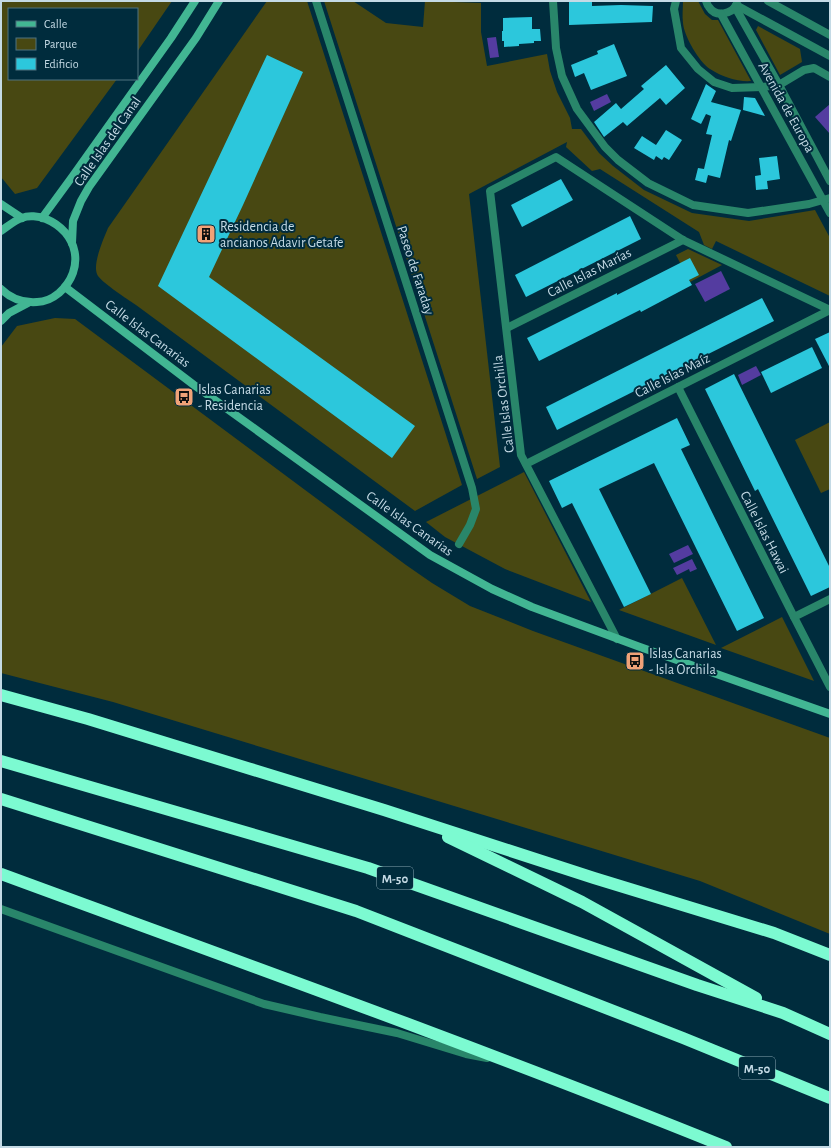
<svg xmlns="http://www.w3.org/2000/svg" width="831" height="1148" viewBox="0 0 831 1148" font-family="'Alegreya Sans',sans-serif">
  <rect width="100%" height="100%" fill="#002c3d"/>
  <g fill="#484812">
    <polygon points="1,1 172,1 137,52 137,9 9,9 9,79 117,79 37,188 15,194 1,177"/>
    <path d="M 267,1 L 307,1 L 462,485 L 433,501 L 415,511 L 136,305 C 127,299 104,284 98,276 C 91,266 104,238 108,228 Z"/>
    <polygon points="324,1 353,1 386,23 423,27 425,1 481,3 481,32 487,66 547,54 550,71 557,92 570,118 572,129 581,129 599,153 613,166 644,190 692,213 749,221 815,210 830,238 830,296 716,241 712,249 704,245 699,232 600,169 592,171 566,147 567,142 469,194 500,467 477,479"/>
    <path d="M 683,1 L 698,1 L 705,14 L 712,20 L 718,20 L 751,81 C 738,82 722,77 710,69 C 699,62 684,36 683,23 C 682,16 683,8 683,1 Z"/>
    <polygon points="758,26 800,49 802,62 780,75 756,30"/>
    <polygon points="688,249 722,265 690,282 676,255"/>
    <polygon points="55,318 75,319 406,565 432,583 470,606 533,631 830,738 830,934 700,881 113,702 1,673 1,347 17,326"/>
    <polygon points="830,422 830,489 821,493 795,440"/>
    <polygon points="524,472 591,602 505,569 445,537 426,522"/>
    <polygon points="682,578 716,645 619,610"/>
    <polygon points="782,617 814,681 721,648"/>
  </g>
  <g fill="#543ca0">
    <polygon points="496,37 499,57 490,58 487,38"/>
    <polygon points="607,94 611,102 594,111 590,102"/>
    <polygon points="830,104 830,134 815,117"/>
    <polygon points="721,271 730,289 705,302 695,284"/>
    <polygon points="756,366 761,375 742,385 738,375"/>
    <polygon points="688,545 693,554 674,563 669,554"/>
    <polygon points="692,559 697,569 690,572 689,569 677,575 673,568"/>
  </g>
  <g fill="#2cc7dc">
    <polygon points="569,1 592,1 592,6 621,5 653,6 652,22 569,25"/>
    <polygon points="532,17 532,29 540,29 541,41 534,41 534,43 519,44 519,46 504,47 504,41 502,41 502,31 503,31 503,18"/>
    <polygon points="614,44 627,76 591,90 584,73 575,77 571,65 598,54 597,51"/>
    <polygon points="267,55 303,72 243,205 209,277 415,426 392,458 158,286"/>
    <polygon points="666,65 685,88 666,105 660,98 627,126 623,122 604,137 594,122 616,103 621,109 644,89 641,86"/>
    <polygon points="706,84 716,91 711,102 741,110 731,141 729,140 720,178 708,175 706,183 695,180 698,168 704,169 712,135 706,134 711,116 706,114 701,124 691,119"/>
    <polygon points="744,97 755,98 765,116 743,110"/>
    <polygon points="666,130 682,140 669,160 664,157 662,160 656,156 654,160 634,148 642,136 656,145"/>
    <polygon points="777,156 780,179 767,181 768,189 756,190 755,176 761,175 759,158"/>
    <polygon points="561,179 573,200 522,227 511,205"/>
    <polygon points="630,216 641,239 526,297 515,275"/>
    <polygon points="690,258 699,275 689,280 692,285 641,312 640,310 539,361 527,338 617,293 617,295"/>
    <polygon points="762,298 774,321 557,430 546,407"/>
    <polygon points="830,332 830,368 815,339"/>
    <polygon points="812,347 822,368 771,393 761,372"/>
    <polygon points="734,374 830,568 830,587 811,596 758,489 755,491 705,389"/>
    <polygon points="677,418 690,445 681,449 764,618 737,631 654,463 599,489 651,594 624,607 572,503 562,508 549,481"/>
  </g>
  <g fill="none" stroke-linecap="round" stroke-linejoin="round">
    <g stroke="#29866a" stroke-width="8">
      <polyline points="316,1 472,488 476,509 470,525 459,544"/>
      <polyline points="553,1 556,48 562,76 577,109 605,147 618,160 648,183 693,205 748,213 809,204 830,198"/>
      <polyline points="676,1 674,9 681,48 698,69 714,82 732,88 762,87 779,85 804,70 814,68 830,77"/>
      <path d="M 706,1 C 707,3 707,5 709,7 C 716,18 732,14 737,4"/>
      <polyline points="768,1 830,35"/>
      <polyline points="736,5 830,56"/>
      <polyline points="735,7 779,85 830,181"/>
      <polyline points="721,14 830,213"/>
      <polyline points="507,328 683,240"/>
      <polyline points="678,387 794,617 830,687"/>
      <polyline points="526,464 830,310"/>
      <polyline points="794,617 830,599"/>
      <polyline points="617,639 521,455 490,191 556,157 683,240 830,310"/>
      <polyline points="1,909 264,1004 320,1017 397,1033 466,1054 487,1058"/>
    </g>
    <g stroke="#42b693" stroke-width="8">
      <polyline points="1,204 22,218"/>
      <polyline points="42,218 72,177 171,38 195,1"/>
      <path d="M 1,231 C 7,227 15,220 22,218 C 28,215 39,216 46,219 C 78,232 86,269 59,293 C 53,298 45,302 37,302 C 23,303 11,299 1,289"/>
      <polyline points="72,243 73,221 81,201 89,187 196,38 219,1"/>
      <polyline points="65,287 194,385 430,555 492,589 532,607 640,647 830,714"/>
      <polyline points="1,321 9,313 28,303"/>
    </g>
    <g stroke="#7cfad1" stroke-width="12">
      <polyline points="1,695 88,719 384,810 594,878 774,933 830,955"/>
      <polyline points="1,761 368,868 697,985 783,1013 830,1034"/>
      <polyline points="1,799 356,911 683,1038 830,1098"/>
      <polyline points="448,837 582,902 756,998"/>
      <path d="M 1,874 C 243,963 486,1050 726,1147"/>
    </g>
  </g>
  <defs>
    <symbol id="building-square" viewBox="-11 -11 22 22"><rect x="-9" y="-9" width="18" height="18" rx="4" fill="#f0a278" stroke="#002c3d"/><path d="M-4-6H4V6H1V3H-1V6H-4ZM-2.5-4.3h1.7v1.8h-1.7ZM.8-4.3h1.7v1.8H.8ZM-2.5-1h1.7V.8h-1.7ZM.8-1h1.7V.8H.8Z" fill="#111"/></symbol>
    <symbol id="bus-square" viewBox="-11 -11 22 22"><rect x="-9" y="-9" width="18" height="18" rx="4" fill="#f0a278" stroke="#002c3d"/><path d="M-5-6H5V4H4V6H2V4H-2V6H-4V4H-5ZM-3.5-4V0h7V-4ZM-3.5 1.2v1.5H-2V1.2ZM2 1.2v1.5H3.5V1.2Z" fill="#111"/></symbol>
  </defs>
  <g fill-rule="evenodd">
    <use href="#building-square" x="195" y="223" width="22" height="22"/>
    <use href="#bus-square" x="173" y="386" width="22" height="22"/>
    <use href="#bus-square" x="624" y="650" width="22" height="22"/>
  </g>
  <g text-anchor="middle" stroke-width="4" stroke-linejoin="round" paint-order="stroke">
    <g fill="#002c3d" stroke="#89a6b3" stroke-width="1">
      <rect x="377" y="867" width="36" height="22" rx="3"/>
      <rect x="739" y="1057" width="36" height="22" rx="3"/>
    </g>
    <g font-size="13" font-weight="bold" fill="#c4dae5">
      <text x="395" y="883">M-50</text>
      <text x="757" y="1073">M-50</text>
    </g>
    <g font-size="14" fill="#c4dae5" stroke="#002c3d">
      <text transform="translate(787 107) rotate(61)" y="5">Avenida de Europa</text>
      <text transform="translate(107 141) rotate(-55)" y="5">Calle Islas del Canal</text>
      <text transform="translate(416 270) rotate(72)" y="5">Paseo de Faraday</text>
      <text transform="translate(589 272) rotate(-27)" y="5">Calle Islas Marías</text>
      <text transform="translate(148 333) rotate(37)" y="5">Calle Islas Canarias</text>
      <text transform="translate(672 375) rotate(-27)" y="5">Calle Islas Maíz</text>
      <text transform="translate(503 404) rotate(-97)" y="5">Calle Islas Orchilla</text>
      <text transform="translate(410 523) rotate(35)" y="5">Calle Islas Canarias</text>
      <text transform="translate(765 532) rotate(63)" y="5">Calle Islas Hawai</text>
    </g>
    <g font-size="14" fill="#c4dae5" stroke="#002c3d" text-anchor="start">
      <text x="220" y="231">Residencia de<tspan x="220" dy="16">ancianos Adavir Getafe</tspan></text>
      <text x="198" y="394">Islas Canarias<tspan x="198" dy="16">- Residencia</tspan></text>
      <text x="649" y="658">Islas Canarias<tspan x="649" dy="16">- Isla Orchila</tspan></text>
    </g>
  </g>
  <rect width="831" height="1148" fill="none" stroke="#c4dae5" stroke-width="4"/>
  <rect x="8" y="8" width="130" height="72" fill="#002c3d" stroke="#4e7280"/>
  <rect x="16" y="21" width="20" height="6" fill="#42b693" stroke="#4e7280"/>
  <text x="44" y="28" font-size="12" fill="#c4dae5">Calle</text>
  <rect x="16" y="38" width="20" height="12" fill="#484812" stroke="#4e7280"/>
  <text x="44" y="48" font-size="12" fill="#c4dae5">Parque</text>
  <rect x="16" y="58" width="20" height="12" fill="#2cc7dc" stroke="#4e7280"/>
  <text x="44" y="68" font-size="12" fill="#c4dae5">Edificio</text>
</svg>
